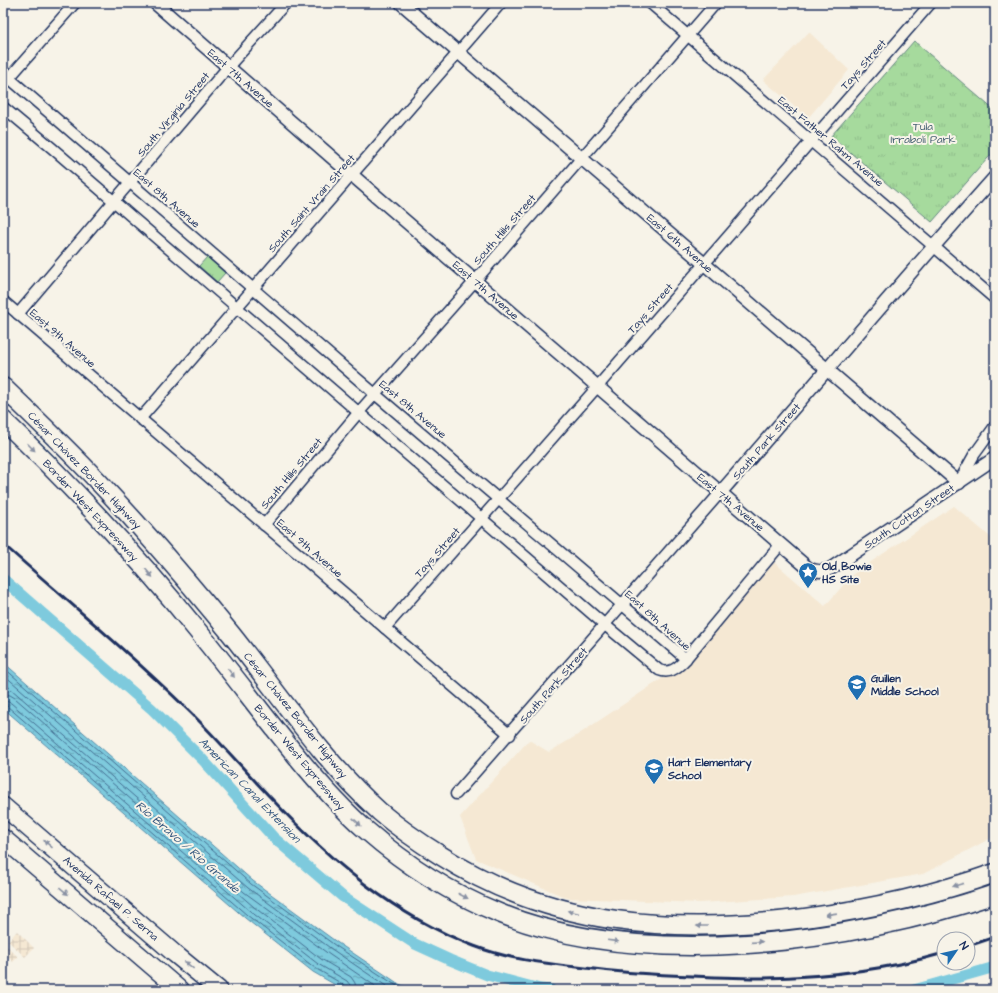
<svg xmlns="http://www.w3.org/2000/svg" width="998" height="993" viewBox="0 0 998 993" font-family="'Architects Daughter',sans-serif">
  <defs>
    <pattern id="industrial-grid" width="8" height="8" patternUnits="userSpaceOnUse"><rect width="8" height="8" fill="#f5e8d3"/><path d="M0 4h8M4 0v8" fill="none" stroke="#d1c7b8"/></pattern>
    <pattern id="park-tufts" width="24" height="20" patternUnits="userSpaceOnUse"><rect width="24" height="20" fill="#a6da9d"/><path d="M3 7l-1-3M5 7V3M7 7l1-3M15 17l-1-3M17 17v-4M19 17l1-3" fill="none" stroke="#8ebb8a"/></pattern>
    <pattern id="water-ripples" width="26" height="14" patternUnits="userSpaceOnUse"><rect width="26" height="14" fill="#7ecadd"/><path d="M2 4q2-2 4 0t4 0M15 11q2-2 4 0t4 0" fill="none" stroke="#66a4b6"/></pattern>
  </defs>
  <rect width="100%" height="100%" fill="#f7f3e8"/>
  <filter id="ink" filterUnits="userSpaceOnUse"><feTurbulence type="fractalNoise" baseFrequency=".025" numOctaves="2"/><feDisplacementMap in="SourceGraphic" scale="8" xChannelSelector="R" yChannelSelector="G"/><feConvolveMatrix kernelMatrix="1 2 1 2 8 2 1 2 1" color-interpolation-filters="sRGB"/></filter>
  <g filter="url(#ink)">
    <g fill="#f5e8d3">
      <polygon points="809,32 849,70 808,118 763,80"/>
      <polygon points="954,506 995,541 995,836 923,874 793,897 700,903 567,898 476,859 460,817 529,740 549,752 576,736 663,678 683,670 774,562 825,606 853,574"/>
    </g>
    <g fill="url(#industrial-grid)">
      <polygon points="17,931 34,948 25,957 8,941"/>
      <polygon points="6,945 18,957 13,962 3,952 3,948"/>
    </g>
    <g fill="url(#park-tufts)" stroke="#60847e">
      <polygon points="914,41 995,111 995,150 932,222 831,136"/>
      <polygon points="207,257 225,273 217,282 199,266"/>
    </g>
    <polygon fill="url(#water-ripples)" stroke="#568caa" points="3,662 253,881 338,943 399,984 412,990 344,990 313,972 245,918 3,708"/>
    <g fill="none" stroke-linecap="round" stroke-linejoin="round">
      <g stroke="#436d91" stroke-width="1">
        <polyline points="3,667 251,884 336,946 403,990"/>
        <polyline points="3,674 248,888 333,950 392,990"/>
        <polyline points="3,682 244,892 330,955 381,990"/>
        <polyline points="3,694 10,695 15,698 254,907 321,959 351,977 355,983 356,990"/>
        <polyline points="3,700 11,703 250,911 318,964 347,981 350,985 350,990"/>
        <polyline points="3,705 7,706 247,915 315,968 344,985 345,990"/>
      </g>
      <g stroke="#7ecadd" stroke-width="11">
        <polyline points="3,579 152,709 203,760 274,838 343,897 415,944 450,960 487,975 540,989 551,990"/>
        <polyline points="914,990 995,967"/>
      </g>
      <defs>
        <g id="minor">
          <polyline points="650,3 995,299"/>
          <polyline points="9,78 375,394 686,659"/>
          <polyline points="3,85 75,3"/>
          <path d="M 3,107 L 52,148 L 605,625 L 659,670 C 669,674 676,669 683,662 L 781,544"/>
          <polyline points="3,301 510,735"/>
          <polyline points="18,314 228,67 286,3"/>
          <polyline points="140,419 501,3"/>
          <polyline points="959,482 974,455 995,426"/>
          <polyline points="264,525 359,412 475,281 716,3"/>
          <polyline points="385,628 598,386 931,3"/>
          <polyline points="456,794 720,493"/>
        </g>
        <g id="tertiary">
          <path d="M 155,3 L 352,175 L 808,568 C 816,572 822,572 830,569 L 995,458"/>
          <polyline points="401,3 959,483"/>
          <path d="M 720,493 C 812,388 902,281 995,177"/>
        </g>
        <g id="trunk">
          <polyline points="3,806 175,954 219,990"/>
          <polyline points="3,838 180,990"/>
        </g>
        <g id="motorway">
          <path d="M 3,387 C 38,421 74,455 107,491 C 150,537 191,585 231,634 C 279,694 323,761 380,812 C 399,828 419,842 440,855 C 552,927 675,935 805,918 C 870,909 933,895 995,873"/>
          <path d="M 3,420 C 73,487 140,559 201,635 C 233,674 263,715 295,754 C 317,781 340,807 366,830 C 406,865 450,893 499,913 C 644,972 851,943 995,894"/>
        </g>
      </defs>
      <use href="#minor" stroke="#1b2f5e" stroke-width="13"/>
      <use href="#tertiary" stroke="#1b2f5e" stroke-width="15"/>
      <use href="#trunk" stroke="#1b2f5e" stroke-width="20"/>
      <use href="#motorway" stroke="#1b2f5e" stroke-width="21"/>
      <use href="#minor" stroke="#f7f3e8" stroke-width="10"/>
      <use href="#tertiary" stroke="#f7f3e8" stroke-width="12"/>
      <use href="#trunk" stroke="#f7f3e8" stroke-width="17"/>
      <use href="#motorway" stroke="#f7f3e8" stroke-width="18"/>
      <g stroke="#1b2f5e" stroke-width="3">
        <path d="M 3,544 C 65,599 129,652 188,710 C 217,738 243,769 271,798 C 329,860 395,916 474,946 C 508,959 542,963 577,967 C 615,972 654,975 692,976 C 716,977 740,978 764,978 C 825,977 886,970 944,953"/>
        <polyline points="968,946 995,937"/>
      </g>
    </g>
    <defs><path id="oneway-solid" d="M-6-.8H1V-3.2L6.5 0L1 3.2V.8H-6Z"/></defs>
    <g fill="#8991a3">
      <use href="#oneway-solid" transform="translate(31 447) rotate(45)"/>
      <use href="#oneway-solid" transform="translate(149 573) rotate(49)"/>
      <use href="#oneway-solid" transform="translate(231 673) rotate(52)"/>
      <use href="#oneway-solid" transform="translate(357 822) rotate(44)"/>
      <use href="#oneway-solid" transform="translate(48 844) rotate(-139)"/>
      <use href="#oneway-solid" transform="translate(958 885) rotate(163)"/>
      <use href="#oneway-solid" transform="translate(64 891) rotate(40)"/>
      <use href="#oneway-solid" transform="translate(463 896) rotate(27)"/>
      <use href="#oneway-solid" transform="translate(573 912) rotate(-167)"/>
      <use href="#oneway-solid" transform="translate(831 914) rotate(172)"/>
      <use href="#oneway-solid" transform="translate(702 926) rotate(-180)"/>
      <use href="#oneway-solid" transform="translate(613 941) rotate(7)"/>
      <use href="#oneway-solid" transform="translate(757 942) rotate(-4)"/>
      <use href="#oneway-solid" transform="translate(189 965) rotate(-141)"/>
    </g>
  </g>
  <defs>
    <symbol id="sight-pin" viewBox="-11 -11 22 30"><path d="M0 17L-7.5 6A9.5 9.5 0 1 1 7.5 6Z" fill="#1f6fb2" stroke="#f7f3e8"/><path d="M0-6L1.8-2.2L6-1.7L2.9 1.2L3.7 5.4L0 3.3L-3.7 5.4L-2.9 1.2L-6-1.7L-1.8-2.2Z" fill="#fff"/></symbol>
    <symbol id="school-pin" viewBox="-11 -11 22 30"><path d="M0 17L-7.5 6A9.5 9.5 0 1 1 7.5 6Z" fill="#1f6fb2" stroke="#f7f3e8"/><path d="M0-5L7-2L0 1L-7-2ZM-4 1L0 2.5L4 1V4Q0 6-4 4Z" fill="#fff"/></symbol>
  </defs>
  <g fill-rule="evenodd">
    <use href="#sight-pin" x="797" y="561" width="22" height="30"/>
    <use href="#school-pin" x="846" y="673" width="22" height="30"/>
    <use href="#school-pin" x="643" y="757" width="22" height="30"/>
  </g>
  <g text-anchor="middle" stroke-width="4" stroke-linejoin="round" paint-order="stroke">
    <g font-size="11" fill="#1b2f5e" stroke="#f7f3e8">
      <text transform="translate(863 64) rotate(-49)" y="4">Tays Street</text>
      <text transform="translate(241 78) rotate(41)" y="4">East 7th Avenue</text>
      <text transform="translate(173 114) rotate(-50)" y="4">South Virginia Street</text>
      <text transform="translate(831 141) rotate(40)" y="4">East Father Rahm Avenue</text>
      <text transform="translate(167 198) rotate(41)" y="4">East 8th Avenue</text>
      <text transform="translate(311 203) rotate(-49)" y="4">South Saint Vrain Street</text>
      <text transform="translate(504 229) rotate(-49)" y="4">South Hills Street</text>
      <text transform="translate(680 243) rotate(41)" y="4">East 6th Avenue</text>
      <text transform="translate(486 290) rotate(41)" y="4">East 7th Avenue</text>
      <text transform="translate(650 308) rotate(-49)" y="4">Tays Street</text>
      <text transform="translate(63 338) rotate(41)" y="4">East 9th Avenue</text>
      <text transform="translate(413 409) rotate(40)" y="4">East 8th Avenue</text>
      <text transform="translate(766 441) rotate(-49)" y="4">South Park Street</text>
      <text transform="translate(85 470) rotate(46)" y="4">César Chávez Border Highway</text>
      <text transform="translate(291 473) rotate(-50)" y="4">South Hills Street</text>
      <text transform="translate(731 502) rotate(40)" y="4">East 7th Avenue</text>
      <text transform="translate(91 510) rotate(47)" y="4">Border West Expressway</text>
      <text transform="translate(909 516) rotate(-34)" y="4">South Cotton Street</text>
      <text transform="translate(310 548) rotate(41)" y="4">East 9th Avenue</text>
      <text transform="translate(437 552) rotate(-49)" y="4">Tays Street</text>
      <text transform="translate(658 620) rotate(42)" y="4">East 8th Avenue</text>
      <text transform="translate(553 685) rotate(-49)" y="4">South Park Street</text>
      <text transform="translate(296 715) rotate(51)" y="4">César Chávez Border Highway</text>
      <text transform="translate(300 757) rotate(50)" y="4">Border West Expressway</text>
      <text transform="translate(111 898) rotate(41)" y="4">Avenida Rafael P. Serna</text>
    </g>
    <g font-size="11" fill="#3e5a6e" stroke="#f7f3e8">
      <text x="923" y="130">Tula<tspan x="923" dy="13">Irraboli Park</tspan></text>
    </g>
    <g font-size="11" font-weight="bold" fill="#1b2f5e" stroke="#f7f3e8" text-anchor="start">
      <text x="822" y="570">Old Bowie<tspan x="822" dy="13">HS Site</tspan></text>
      <text x="871" y="682">Guillen<tspan x="871" dy="13">Middle School</tspan></text>
      <text x="668" y="766">Hart Elementary<tspan x="668" dy="13">School</tspan></text>
    </g>
    <g font-size="12" font-style="italic" fill="#34567e" stroke="#f7f3e8">
      <text transform="translate(250 790) rotate(46)" y="4">American Canal Extension</text>
      <text transform="translate(188 847) rotate(41)" y="4">Río Bravo / Rio Grande</text>
    </g>
  </g>
  <rect width="998" height="993" fill="none" stroke="#f7f3e8" stroke-width="16"/>
  <rect x="8" y="8" width="982" height="977" fill="none" stroke="#1b2f5e" stroke-width="1.5" filter="url(#ink)"/>
  <g transform="translate(956 951) rotate(56)"><circle r="19" fill="#f7f3e8" stroke="#9fa5b1"/>
  <path d="M0-3L7 15L0 10L-7 15Z" fill="#1f6fb2"/>
  <text y="-6" font-size="11" font-weight="bold" text-anchor="middle" fill="#1b2f5e">N</text>
  </g>
</svg>
